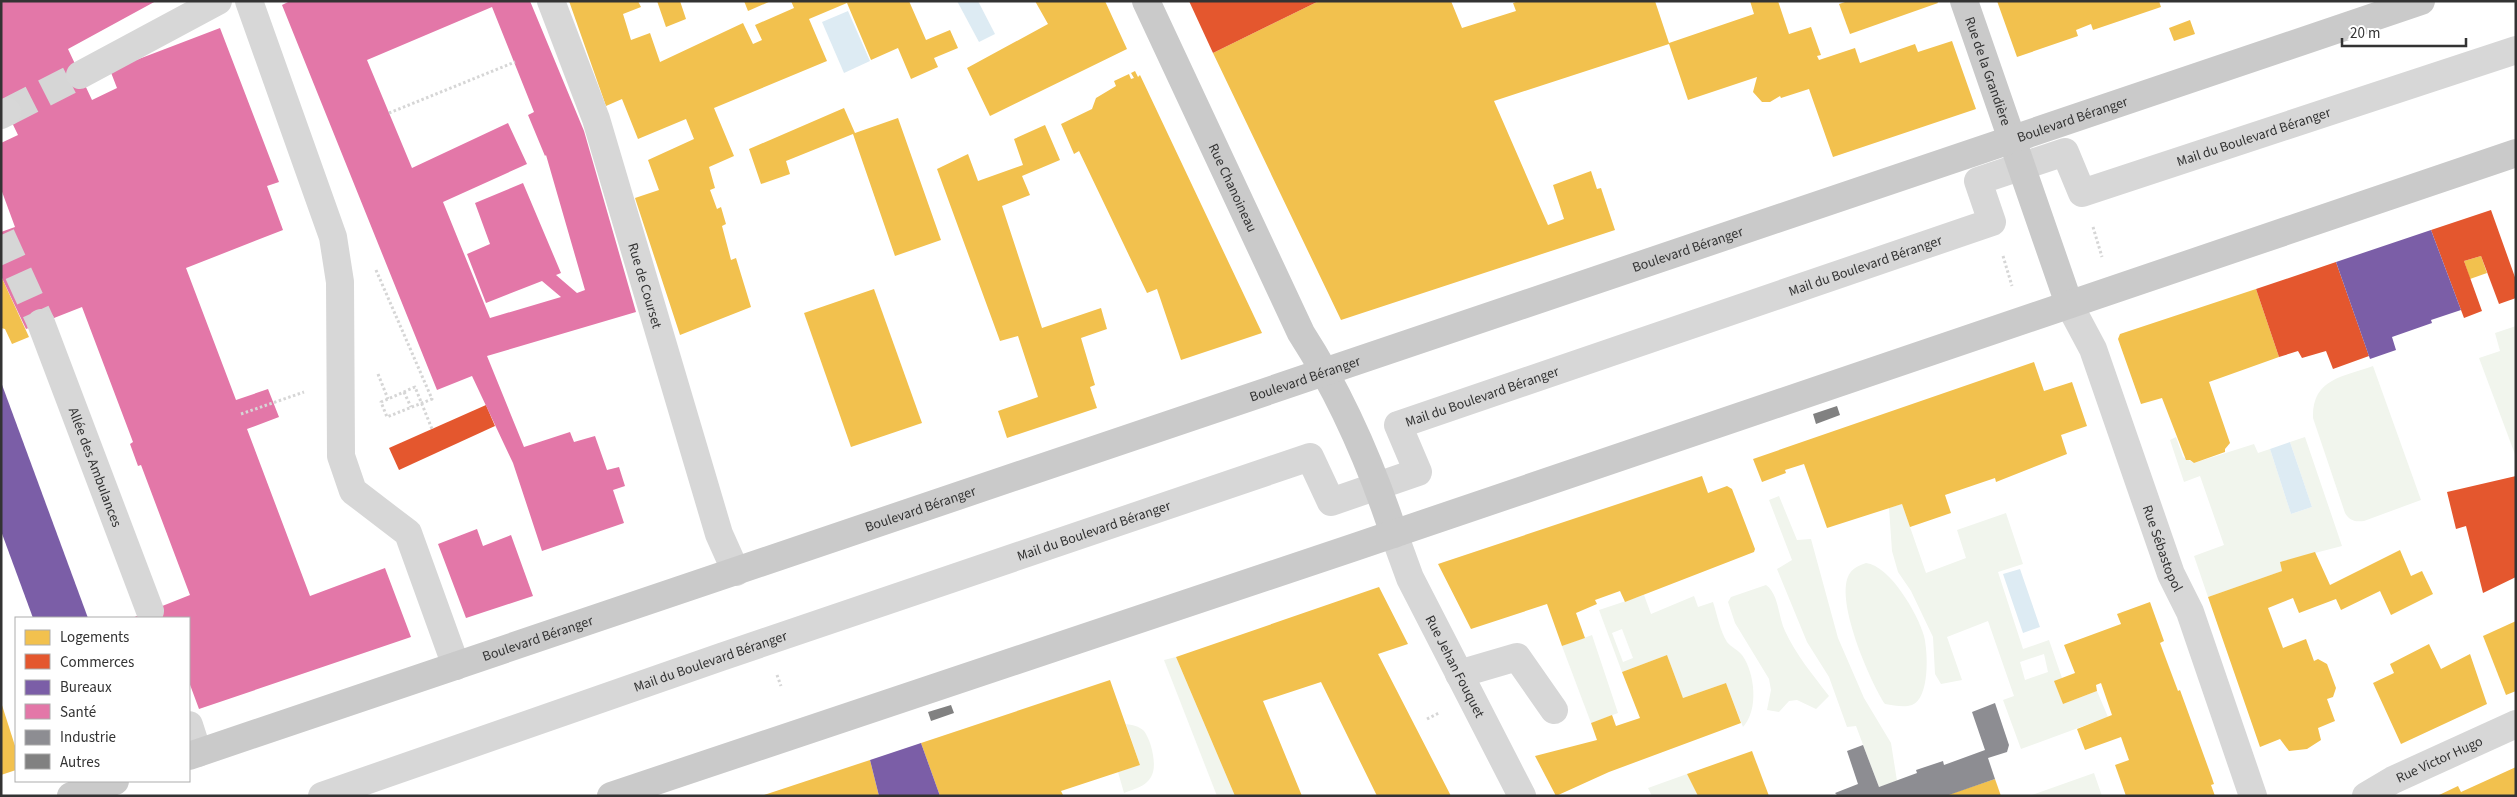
<svg xmlns="http://www.w3.org/2000/svg" width="2517" height="797" viewBox="0 0 2517 797" font-family="'Source Sans 3',sans-serif">
  <rect width="100%" height="100%" fill="#fff"/>
  <g fill="#f1f5ed" fill-rule="evenodd">
    <polygon points="2516,326 2516,457 2479,358 2500,351 2495,333"/>
    <path d="M 2373,366 L 2421,500 L 2364,521 C 2355,522 2350,521 2345,513 L 2313,418 C 2312,379 2342,377 2373,366 Z"/>
    <polygon points="2176,437 2183,457 2194,463 2254,444 2258,453 2270,449 2291,514 2312,507 2290,442 2305,437 2342,546 2280,562 2282,571 2208,597 2194,556 2224,545 2200,476 2184,482 2170,440"/>
    <polygon points="1779,496 1797,540 1811,539 1838,638 1864,698 1891,743 1897,781 1879,787 1856,726 1847,727 1829,677 1807,642 1777,569 1792,560 1769,500"/>
    <path d="M 1902,504 L 1926,573 L 1966,558 L 1957,530 L 2006,513 L 2023,564 L 1998,572 L 2023,649 L 2049,640 L 2062,678 L 2055,682 L 2063,704 L 2097,691 L 2108,717 L 2021,749 L 2003,700 L 2014,696 L 1988,621 L 1947,637 L 1962,680 L 1941,684 L 1935,674 L 1933,637 L 1911,591 L 1898,572 L 1892,551 L 1889,508 ZM 2044,654 L 2048,672 L 2025,680 L 2020,662 Z"/>
    <path d="M 1866,563 C 1890,566 1918,614 1924,636 C 1928,652 1930,698 1912,705 C 1903,708 1894,705 1885,704 C 1870,681 1833,597 1850,573 C 1854,567 1861,565 1866,563 Z"/>
    <path d="M 1766,585 C 1779,594 1778,617 1785,631 C 1796,655 1813,675 1829,696 L 1816,709 L 1797,700 L 1789,701 L 1779,712 L 1767,710 L 1771,690 L 1769,679 L 1735,623 L 1728,602 L 1731,597 Z"/>
    <path d="M 1644,595 L 1651,614 L 1694,596 L 1698,607 L 1713,602 C 1717,614 1720,631 1727,642 C 1731,647 1738,650 1742,655 C 1755,673 1759,710 1743,727 L 1726,683 L 1683,698 L 1667,655 L 1622,672 L 1599,610 ZM 1622,629 L 1633,658 L 1623,662 L 1612,633 Z"/>
    <polygon points="1592,635 1618,713 1591,723 1562,646"/>
    <polygon points="1176,657 1235,796 1217,796 1164,660"/>
    <path d="M 1126,724 C 1132,725 1139,726 1144,731 C 1151,740 1158,766 1151,777 C 1145,787 1134,789 1124,793 L 1118,772 L 1140,765 Z"/>
    <polygon points="2094,773 2102,796 2029,796"/>
    <polygon points="1687,774 1698,796 1652,796 1648,788"/>
  </g>
  <g fill="#ddebf3">
    <polygon points="957,1 978,1 995,34 979,42"/>
    <polygon points="848,11 870,61 844,73 822,22"/>
    <polygon points="2290,442 2312,507 2291,514 2270,449"/>
    <polygon points="2020,569 2040,627 2023,633 2003,574"/>
  </g>
  <g fill="#f2c14e">
    <polygon points="569,1 638,1 641,7 623,14 631,40 650,33 660,62 743,23 753,44 762,40 755,25 794,8 791,1 909,1 926,40 950,30 958,48 934,58 938,67 911,79 898,48 871,60 847,3 809,19 827,61 714,108 734,156 709,167 715,188 710,190 717,209 721,207 726,224 722,226 731,260 736,258 751,307 680,335 635,198 659,190 648,160 694,139 686,119 638,139 622,99 606,106"/>
    <polygon points="657,1 680,1 686,19 666,27"/>
    <polygon points="744,1 771,1 748,11"/>
    <polygon points="1035,1 1105,1 1127,49 990,116 967,68 1048,24"/>
    <polygon points="1319,1 1451,1 1462,28 1516,11 1513,3 1519,1 1655,1 1669,43 1754,14 1750,1 1778,1 1789,34 1811,27 1821,55 1817,56 1819,60 1855,48 1860,63 1915,44 1918,52 1952,41 1976,109 1833,157 1809,89 1781,98 1780,96 1770,102 1762,102 1753,92 1757,77 1688,100 1669,44 1494,101 1548,225 1564,219 1553,185 1591,171 1597,189 1601,188 1615,230 1341,320 1213,53"/>
    <polygon points="1848,1 1937,1 1938,3 1850,34 1839,4"/>
    <polygon points="1997,1 2159,1 2161,7 2093,30 2091,24 2076,30 2078,36 2017,57"/>
    <polygon points="2190,20 2195,34 2174,41 2169,28"/>
    <polygon points="1135,71 1138,77 1140,75 1262,333 1181,360 1157,289 1147,293 1079,151 1074,154 1061,124 1092,109 1096,98 1116,86 1114,81 1129,74 1131,79 1134,78 1131,73"/>
    <polygon points="844,108 855,133 898,118 941,240 895,256 853,134 786,161 790,174 761,184 749,149"/>
    <polygon points="1045,125 1060,160 1022,176 1030,195 1002,206 1042,328 1101,308 1107,329 1081,338 1095,385 1090,387 1097,408 1007,438 998,411 1038,397 1018,336 1000,341 937,169 968,154 978,181 1023,165 1014,139"/>
    <polygon points="2481,256 2487,273 2470,279 2464,261"/>
    <polygon points="1,276 29,337 12,344 5,329 1,328"/>
    <polygon points="874,289 922,423 851,447 804,313"/>
    <polygon points="2256,289 2279,357 2209,382 2230,443 2225,449 2225,452 2194,463 2190,460 2186,460 2162,398 2141,404 2118,339 2120,334"/>
    <polygon points="2034,362 2044,391 2072,382 2087,426 2061,435 2067,454 1996,482 1995,478 1945,495 1951,513 1910,527 1902,504 1827,528 1804,464 1785,470 1786,473 1762,482 1753,459"/>
    <polygon points="1702,476 1708,493 1727,486 1732,489 1755,549 1754,552 1625,602 1620,591 1595,600 1597,604 1576,613 1585,638 1562,646 1547,604 1471,629 1438,564"/>
    <polygon points="2400,550 2411,576 2422,571 2433,594 2391,615 2380,591 2341,610 2336,599 2299,613 2293,598 2268,608 2283,648 2306,639 2314,661 2318,659 2327,664 2336,688 2333,697 2327,699 2335,721 2318,728 2321,740 2307,749 2289,751 2280,739 2260,747 2208,597 2282,571 2280,562 2315,552 2330,585"/>
    <polygon points="1379,587 1408,644 1378,654 1451,796 1377,796 1321,682 1263,701 1302,796 1235,796 1176,657"/>
    <polygon points="2150,602 2164,641 2160,643 2178,691 2180,690 2212,778 2214,784 2211,785 2215,796 2126,796 2115,765 2129,760 2121,737 2085,750 2077,729 2112,715 2101,683 2096,685 2097,691 2063,704 2054,681 2075,673 2064,645 2121,624 2117,614"/>
    <polygon points="2516,621 2516,691 2506,695 2483,636"/>
    <polygon points="2429,644 2441,669 2470,654 2487,704 2401,744 2373,683 2394,673 2390,664"/>
    <polygon points="1667,655 1683,698 1726,683 1741,723 1609,772 1556,796 1535,756 1597,740 1591,723 1612,715 1616,726 1640,718 1622,672"/>
    <polygon points="1110,680 1140,765 1061,791 1063,795 1060,796 940,796 921,743"/>
    <polygon points="1,702 16,749 16,770 1,775"/>
    <polygon points="1752,751 1769,796 1698,796 1687,774"/>
    <polygon points="870,760 879,796 764,796 764,795"/>
    <polygon points="2516,767 2516,796 2437,796 2458,786 2461,792"/>
    <polygon points="1995,779 2001,796 1947,796 1947,795"/>
  </g>
  <g fill="#e4572e">
    <polygon points="1189,1 1319,1 1213,53"/>
    <polygon points="2491,210 2516,280 2516,298 2499,304 2481,256 2464,261 2482,311 2464,318 2431,230"/>
    <polygon points="2336,262 2369,356 2333,369 2326,351 2302,358 2298,351 2279,357 2256,289"/>
    <polygon points="486,405 495,426 399,470 389,448"/>
    <polygon points="2516,476 2516,577 2483,593 2466,526 2456,529 2447,492"/>
  </g>
  <g fill="#7b5ea7">
    <polygon points="2431,230 2461,310 2431,320 2432,323 2392,337 2396,350 2370,359 2336,262"/>
    <polygon points="1,382 88,618 33,618 1,531"/>
    <polygon points="921,743 940,796 879,796 870,760"/>
  </g>
  <g fill="#e377a8" fill-rule="evenodd">
    <polygon points="1,1 156,1 68,49 92,100 117,88 110,70 220,28 279,182 267,186 283,230 186,268 236,400 268,389 279,417 247,429 310,596 385,568 411,637 199,709 189,682 189,618 132,618 190,595 141,465 138,466 130,444 133,442 82,307 26,329 1,276 1,232 15,227 1,189 1,143 18,135 1,100"/>
    <path d="M 290,1 L 530,1 L 584,131 L 636,312 L 487,356 L 524,447 L 570,432 L 574,442 L 595,436 L 607,470 L 619,467 L 625,486 L 613,490 L 624,523 L 542,551 L 513,463 L 472,376 L 437,390 L 282,5 ZM 492,7 L 534,112 L 528,115 L 545,156 L 546,155 L 585,290 L 577,293 L 556,275 L 561,273 L 523,183 L 475,203 L 490,244 L 467,254 L 486,303 L 542,281 L 561,297 L 490,318 L 443,202 L 527,164 L 508,123 L 412,168 L 367,60 Z"/>
    <polygon points="477,529 483,546 511,535 533,596 466,618 438,544"/>
  </g>
  <polygon fill="#8d8d92" points="1995,703 2009,745 2007,752 1988,758 1995,779 1946,796 1838,796 1835,793 1858,784 1847,751 1863,745 1879,787 1917,773 1916,770 1943,761 1944,765 1985,750 1972,712"/>
  <g fill="#818181">
    <polygon points="1837,406 1840,415 1816,424 1813,414"/>
    <polygon points="951,705 954,713 931,721 928,712"/>
  </g>
  <g fill="none" stroke-linecap="round" stroke-linejoin="round">
    <g stroke="#d6d6d6" stroke-width="28" stroke-dasharray="28 14" stroke-linecap="butt">
      <polyline points="7,112 80,75"/>
      <polyline points="1,235 41,323"/>
    </g>
    <g stroke="#d6d6d6" stroke-width="3" stroke-dasharray="2.5 2.5" stroke-linecap="butt">
      <polyline points="389,113 515,62"/>
      <polyline points="2093,227 2102,257"/>
      <polyline points="2003,256 2012,286"/>
      <polyline points="376,270 432,399 387,417 381,402 415,387 432,429"/>
      <polyline points="378,374 388,399"/>
      <polyline points="404,392 411,407"/>
      <polyline points="241,414 304,392"/>
      <polyline points="777,675 781,686"/>
      <polyline points="1427,719 1439,713"/>
    </g>
    <g stroke="#d7d7d7" stroke-width="28">
      <polyline points="249,1 333,237 340,282 341,456 353,491 408,533 456,666"/>
      <path id="s1" d="M 551,1 L 596,119 L 719,534 L 736,572"/>
      <polyline points="80,75 218,1"/>
      <polyline points="1,115 7,112"/>
      <path id="s2" d="M 2069,304 L 2093,349 L 2171,574 L 2190,612 L 2253,796"/>
      <path id="s3" d="M 41,323 L 150,611"/>
      <path id="s4" d="M 1394,534 L 1410,578 L 1522,796"/>
      <polyline points="1459,674 1517,657 1554,710"/>
      <polyline points="189,725 198,753"/>
      <path id="s5" d="M 322,796 L 721,657 L 1310,457 L 1331,502 L 1418,472 L 1398,425 L 1992,222 L 1978,181 L 2065,152 L 2082,193 L 2516,50"/>
      <path id="s6" d="M 2366,796 L 2393,780 L 2516,724"/>
    </g>
    <g stroke="#cacaca" stroke-width="28">
      <path id="s7" d="M 1146,1 L 1301,333 C 1341,395 1371,464 1394,534"/>
      <path id="s8" d="M 1964,1 L 2069,304"/>
      <path id="s9" d="M 189,756 L 2421,1"/>
      <polyline points="71,796 115,781"/>
      <polyline points="611,796 1352,548 2516,153"/>
    </g>
  </g>
  <g text-anchor="middle" stroke-width="5" stroke-linejoin="round" paint-order="stroke">
    <g font-size="14" fill="#333" stroke="#fff">
      <text dy="5" stroke="none"><textPath href="#s8" startOffset="74">Rue de la Grandière</textPath></text>
      <text dy="5" stroke="none"><textPath href="#s9" startOffset="1988">Boulevard Béranger</textPath></text>
      <text dy="5" stroke="none"><textPath href="#s5" startOffset="2225">Mail du Boulevard Béranger</textPath></text>
      <text dy="5" stroke="none"><textPath href="#s7" startOffset="206">Rue Chanoineau</textPath></text>
      <text dy="5" stroke="none"><textPath href="#s9" startOffset="1582">Boulevard Béranger</textPath></text>
      <text dy="5" stroke="none"><textPath href="#s5" startOffset="1731">Mail du Boulevard Béranger</textPath></text>
      <text dy="5" stroke="none"><textPath href="#s1" startOffset="300">Rue de Courset</textPath></text>
      <text dy="5" stroke="none"><textPath href="#s9" startOffset="1178">Boulevard Béranger</textPath></text>
      <text dy="5" stroke="none"><textPath href="#s5" startOffset="1326">Mail du Boulevard Béranger</textPath></text>
      <text dy="5" stroke="none"><textPath href="#s3" startOffset="154">Allée des Ambulances</textPath></text>
      <text dy="5" stroke="none"><textPath href="#s9" startOffset="772">Boulevard Béranger</textPath></text>
      <text dy="5" stroke="none"><textPath href="#s5" startOffset="816">Mail du Boulevard Béranger</textPath></text>
      <text dy="5" stroke="none"><textPath href="#s2" startOffset="262">Rue Sébastopol</textPath></text>
      <text dy="5" stroke="none"><textPath href="#s9" startOffset="368">Boulevard Béranger</textPath></text>
      <text dy="5" stroke="none"><textPath href="#s5" startOffset="411">Mail du Boulevard Béranger</textPath></text>
      <text dy="5" stroke="none"><textPath href="#s4" startOffset="146">Rue Jehan Fouquet</textPath></text>
      <text dy="5" stroke="none"><textPath href="#s6" startOffset="82">Rue Victor Hugo</textPath></text>
    </g>
  </g>
  <rect width="2517" height="797" fill="none" stroke="#333333" stroke-width="5"/>
  <rect x="15" y="617" width="175" height="165" fill="#ffffff" stroke="#adadad"/>
  <rect x="25" y="630" width="25" height="15" fill="#f2c14e" stroke="#adadad"/>
  <text x="60" y="642" font-size="15" fill="#333333">Logements</text>
  <rect x="25" y="654" width="25" height="15" fill="#e4572e" stroke="#adadad"/>
  <text x="60" y="667" font-size="15" fill="#333333">Commerces</text>
  <rect x="25" y="680" width="25" height="15" fill="#7b5ea7" stroke="#adadad"/>
  <text x="60" y="692" font-size="15" fill="#333333">Bureaux</text>
  <rect x="25" y="704" width="25" height="15" fill="#e377a8" stroke="#adadad"/>
  <text x="60" y="717" font-size="15" fill="#333333">Santé</text>
  <rect x="25" y="730" width="25" height="15" fill="#8d8d92" stroke="#adadad"/>
  <text x="60" y="742" font-size="15" fill="#333333">Industrie</text>
  <rect x="25" y="754" width="25" height="15" fill="#818181" stroke="#adadad"/>
  <text x="60" y="767" font-size="15" fill="#333333">Autres</text>
  <path d="M2342 38v8h124v-8" fill="none" stroke="#333333" stroke-width="2.5"/>
  <text x="2350" y="38" font-size="15" fill="#333333" stroke="#ffffff" stroke-width="4" paint-order="stroke">20 m</text>
</svg>
